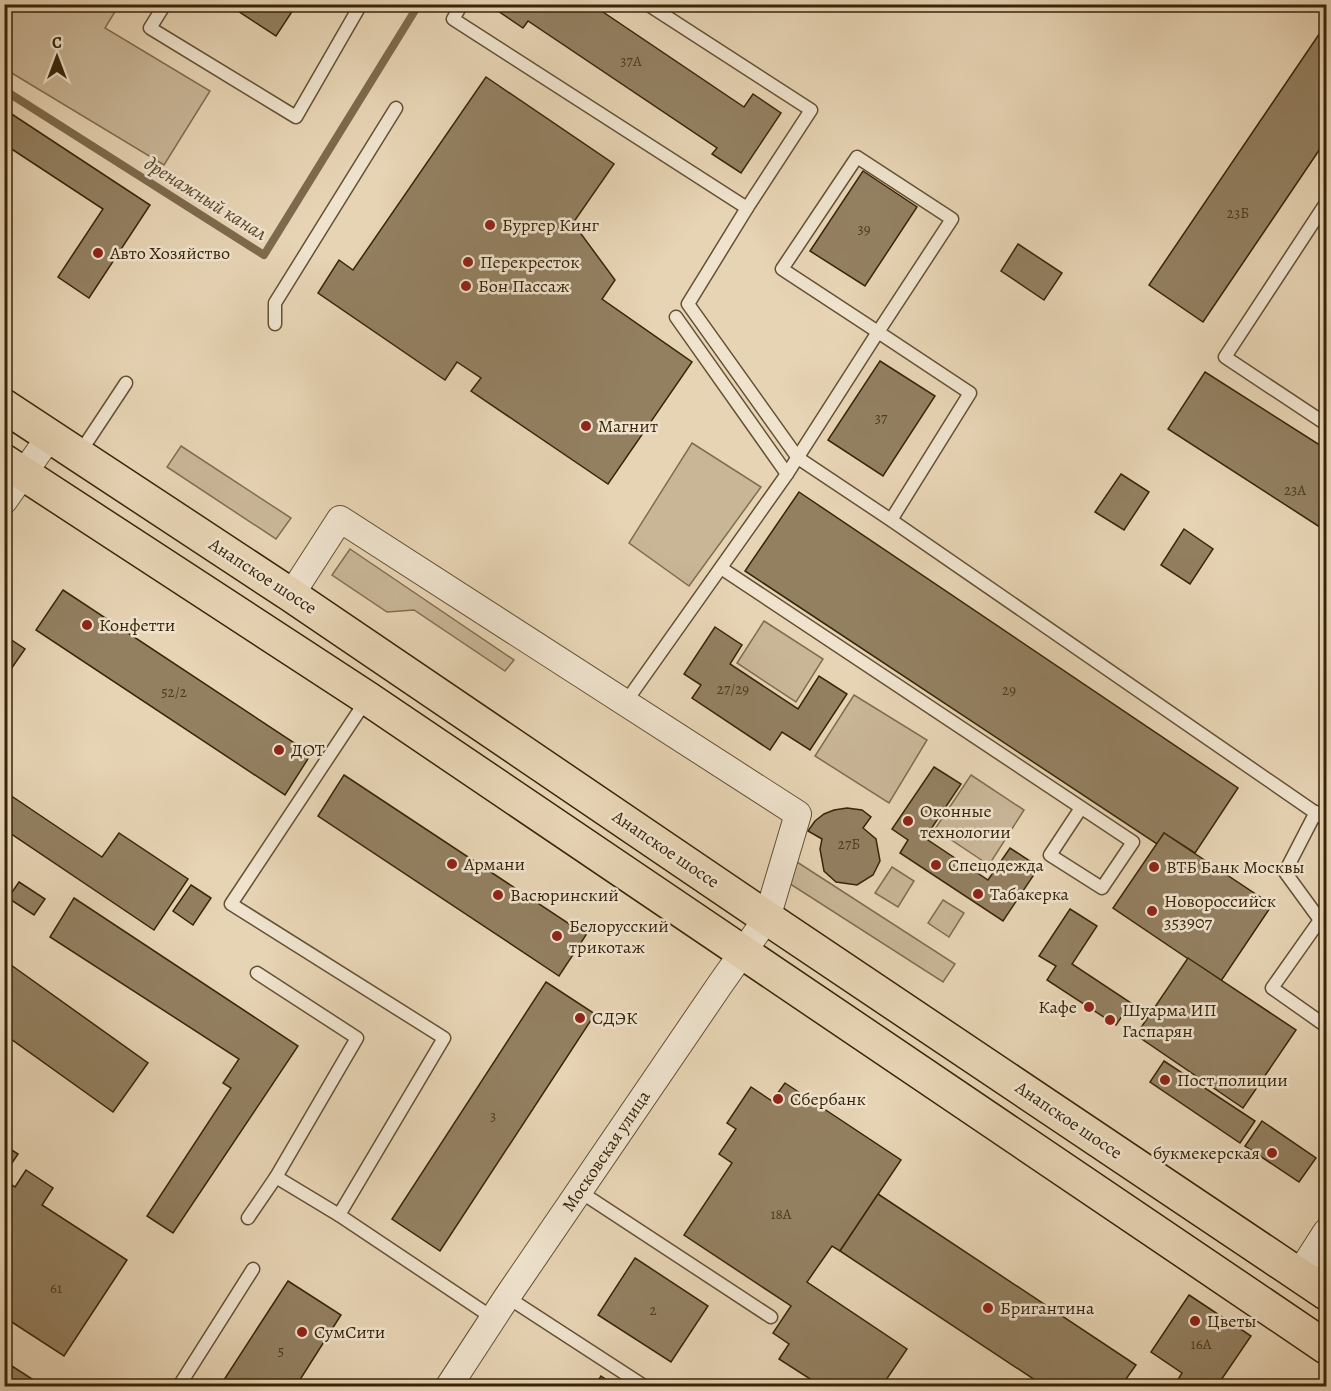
<svg xmlns="http://www.w3.org/2000/svg" width="1331" height="1391" viewBox="0 0 1331 1391" font-family="Alegreya,serif">
  <rect width="100%" height="100%" fill="#e7d4b4"/>
  <filter id="stains"><feTurbulence type="fractalNoise" baseFrequency=".00333" numOctaves="4"/><feColorMatrix values="0 0 0 0 .2 0 0 0 0 .09 0 0 0 0 .02 0 0 0 .5 -.17"/></filter>
  <radialGradient id="worn" r=".72"><stop offset=".6" stop-color="#630" stop-opacity="0"/><stop offset="1" stop-color="#630" stop-opacity=".3"/></radialGradient>
  <g fill="#c9b697" stroke="#806e50" stroke-width="1.5">
    <polygon points="4,5 119,5 105,28 210,91 164,165 5,69"/>
    <polygon points="692,443 761,487 689,586 629,543"/>
    <polygon points="181,446 291,518 276,539 167,467"/>
    <polygon points="350,549 514,660 505,671 414,610 387,612 332,575"/>
    <polygon points="764,621 823,659 796,702 737,663"/>
    <polygon points="854,695 927,740 889,803 815,756"/>
    <polygon points="971,775 1024,810 989,865 935,829"/>
    <polygon points="797,862 955,964 943,982 784,880"/>
    <polygon points="892,867 914,881 898,907 875,893"/>
    <polygon points="943,900 964,913 949,937 928,923"/>
  </g>
  <g fill="none" stroke-linecap="round" stroke-linejoin="round">
    <polyline stroke="#7e6a4c" stroke-width="8" points="4,90 264,255 419,4"/>
  </g>
  <g fill="#938061" stroke="#382508" stroke-width="1.5">
    <polygon points="227,4 297,4 276,36"/>
    <polygon points="498,4 591,4 744,107 753,94 781,113 741,173 712,154 717,148 528,21 523,28 495,9"/>
    <polygon points="1326,24 1326,140 1203,322 1149,285"/>
    <polygon points="486,77 614,164 573,223 615,280 602,299 692,362 608,484 471,391 481,378 457,362 445,380 318,293 339,260 353,270"/>
    <polygon points="4,109 150,205 89,298 58,277 103,209 4,144"/>
    <polygon points="863,171 917,207 865,286 810,251"/>
    <polygon points="1018,244 1062,273 1044,300 1001,271"/>
    <polygon points="880,361 935,396 883,476 828,440"/>
    <polygon points="1205,372 1326,449 1326,531 1168,429"/>
    <polygon points="1121,474 1149,492 1124,530 1095,512"/>
    <polygon points="799,492 1238,788 1195,853 1164,833 1157,844 745,571"/>
    <polygon points="1184,529 1213,549 1190,584 1161,565"/>
    <polygon points="63,590 311,754 285,795 36,630"/>
    <polygon points="715,627 742,645 730,664 798,709 819,676 847,694 810,750 782,732 770,750 692,698 701,685 684,674"/>
    <polygon points="4,635 25,649 4,679"/>
    <polygon points="934,767 961,784 925,838 988,880 1010,848 1039,867 1003,921 900,853 908,840 892,829"/>
    <polygon points="344,775 586,935 559,976 318,816"/>
    <polygon points="4,791 102,857 119,833 188,879 154,930 4,829"/>
    <polygon points="847,808 862,810 871,817 863,828 876,839 880,861 873,875 857,885 836,882 824,871 820,849 822,839 808,831 815,821 824,814 834,810"/>
    <polygon points="1164,833 1272,905 1221,981 1113,908"/>
    <polygon points="19,882 45,899 34,915 8,898"/>
    <polygon points="191,885 211,898 193,925 173,911"/>
    <polygon points="74,898 298,1046 173,1233 147,1216 231,1088 223,1083 239,1059 50,937"/>
    <polygon points="1070,909 1097,926 1072,964 1131,1003 1116,1025 1047,980 1056,966 1039,956"/>
    <polygon points="1188,958 1296,1030 1243,1108 1136,1035"/>
    <polygon points="4,960 148,1063 113,1112 4,1034"/>
    <polygon points="546,982 595,1014 440,1251 392,1219"/>
    <polygon points="1164,1061 1255,1121 1240,1143 1150,1082"/>
    <polygon points="785,1083 901,1160 840,1251 832,1246 807,1282 907,1349 882,1386 821,1386 779,1359 789,1344 773,1333 791,1306 684,1235 732,1163 719,1154 736,1129 727,1123 751,1087 772,1101"/>
    <polygon points="1262,1121 1316,1158 1299,1182 1245,1146"/>
    <polygon points="4,1145 18,1154 4,1175"/>
    <polygon points="26,1170 53,1188 42,1205 127,1260 64,1356 4,1317 4,1180 15,1187"/>
    <polygon points="878,1194 1136,1365 1121,1386 1044,1386 840,1251"/>
    <polygon points="635,1258 708,1306 671,1362 598,1315"/>
    <polygon points="288,1281 341,1315 296,1386 220,1386"/>
    <polygon points="1189,1295 1251,1336 1217,1386 1174,1386 1182,1373 1151,1352"/>
    <polygon points="4,1361 43,1386 4,1386"/>
    <polygon points="601,1376 616,1386 595,1386"/>
  </g>
  <g fill="none" stroke-linecap="round" stroke-linejoin="round">
    <defs>
      <g id="lane">
        <polyline points="165,4 150,28 296,117 361,4"/>
        <polyline points="462,4 453,19 747,208"/>
        <polyline points="647,4 811,110 747,208 688,304 798,458 891,520 1326,820"/>
        <polyline points="1326,203 1225,357 1326,424"/>
        <polyline points="676,317 787,474"/>
        <polyline points="275,324 275,303 396,108"/>
        <polyline points="79,454 126,383"/>
        <polyline points="721,568 1133,842 1102,888 1050,855 1081,808"/>
        <polyline points="367,699 231,904 444,1038 339,1215 493,1318"/>
        <polyline points="625,703 787,474 878,332 782,269 857,157 952,219 878,332 970,393 891,520"/>
        <polyline points="1316,812 1285,872 1320,920 1272,988 1326,1026"/>
        <polyline points="257,973 357,1038 276,1177"/>
        <polyline points="579,1191 771,1317"/>
        <polyline points="248,1218 276,1177 339,1215"/>
        <polyline points="507,1297 644,1386"/>
        <polyline points="179,1386 253,1269"/>
      </g>
      <g id="street">
        <polyline points="4,501 50,436"/>
        <polyline points="291,595 340,519 798,814 767,918 719,986 507,1297 449,1386"/>
        <polyline points="1299,1274 1326,1232"/>
      </g>
      <g id="highway">
        <polyline points="4,406 291,595 767,918 1326,1293"/>
        <polyline points="4,461 367,698 1326,1347"/>
      </g>
    </defs>
    <use href="#lane" stroke="#645133" stroke-width="15"/>
    <use href="#street" stroke="#645133" stroke-width="28"/>
    <use href="#highway" stroke="#382508" stroke-width="36"/>
    <use href="#lane" stroke="#efe3ce" stroke-width="12"/>
    <use href="#street" stroke="#efe3ce" stroke-width="26"/>
    <use href="#highway" stroke="#e7d4b4" stroke-width="33"/>
  </g>
  <g fill="#8f2418" stroke="#efe3ce" stroke-width="2">
    <circle cx="490" cy="225" r="6"/>
    <circle cx="98" cy="253" r="6"/>
    <circle cx="468" cy="262" r="6"/>
    <circle cx="466" cy="286" r="6"/>
    <circle cx="586" cy="426" r="6"/>
    <circle cx="87" cy="625" r="6"/>
    <circle cx="279" cy="750" r="6"/>
    <circle cx="908" cy="821" r="6"/>
    <circle cx="452" cy="864" r="6"/>
    <circle cx="936" cy="865" r="6"/>
    <circle cx="1154" cy="867" r="6"/>
    <circle cx="978" cy="894" r="6"/>
    <circle cx="498" cy="895" r="6"/>
    <circle cx="1152" cy="911" r="6"/>
    <circle cx="557" cy="936" r="6"/>
    <circle cx="1089" cy="1007" r="6"/>
    <circle cx="580" cy="1018" r="6"/>
    <circle cx="1110" cy="1020" r="6"/>
    <circle cx="1165" cy="1080" r="6"/>
    <circle cx="778" cy="1099" r="6"/>
    <circle cx="1272" cy="1153" r="6"/>
    <circle cx="988" cy="1308" r="6"/>
    <circle cx="1195" cy="1321" r="6"/>
    <circle cx="302" cy="1332" r="6"/>
  </g>
  <g text-anchor="middle" stroke-width="5" stroke-linejoin="round" paint-order="stroke">
    <g font-size="15" fill="#4f3c1e">
      <text x="631" y="66">37А</text>
      <text x="1238" y="218">23Б</text>
      <text x="864" y="234">39</text>
      <text x="881" y="423">37</text>
      <text x="1295" y="495">23А</text>
      <text x="733" y="694">27/29</text>
      <text x="1009" y="695">29</text>
      <text x="174" y="697">52/2</text>
      <text x="849" y="849">27Б</text>
      <text x="493" y="1121">3</text>
      <text x="781" y="1219">18А</text>
      <text x="56" y="1293">61</text>
      <text x="653" y="1315">2</text>
      <text x="1201" y="1349">16А</text>
      <text x="281" y="1356">5</text>
    </g>
    <g font-size="18" fill="#382508" stroke="#efe3ce" text-anchor="start">
      <text x="502" y="231">Бургер Кинг</text>
      <text x="110" y="259">Авто Хозяйство</text>
      <text x="480" y="268">Перекресток</text>
      <text x="478" y="292">Бон Пассаж</text>
      <text x="598" y="432">Магнит</text>
      <text x="99" y="631">Конфетти</text>
      <text x="291" y="756">ДОТ</text>
      <text x="920" y="817">Оконные<tspan x="920" dy="21">технологии</tspan></text>
      <text x="464" y="870">Армани</text>
      <text x="948" y="871">Спецодежда</text>
      <text x="1166" y="873">ВТБ Банк Москвы</text>
      <text x="990" y="900">Табакерка</text>
      <text x="510" y="901">Васюринский</text>
      <text x="1164" y="907">Новороссийск<tspan x="1164" dy="21">353907</tspan></text>
      <text x="569" y="932">Белорусский<tspan x="569" dy="21">трикотаж</tspan></text>
      <text x="1077" y="1013" text-anchor="end">Кафе</text>
      <text x="1122" y="1016">Шуарма ИП<tspan x="1122" dy="21">Гаспарян</tspan></text>
      <text x="592" y="1024">СДЭК</text>
      <text x="1177" y="1086">Пост полиции</text>
      <text x="790" y="1105">Сбербанк</text>
      <text x="1260" y="1159" text-anchor="end">букмекерская</text>
      <text x="1000" y="1314">Бригантина</text>
      <text x="1207" y="1327">Цветы</text>
      <text x="314" y="1338">СумСити</text>
    </g>
    <g font-size="18" fill="#382508" stroke="#efe3ce">
      <text transform="translate(263 576) rotate(33)" y="6">Анапское шоссе</text>
      <text transform="translate(666 849) rotate(34)" y="6">Анапское шоссе</text>
      <text transform="translate(1069 1120) rotate(34)" y="6">Анапское шоссе</text>
      <text transform="translate(606 1151) rotate(-56)" y="6">Московская улица</text>
    </g>
    <g font-size="20" font-style="italic" fill="#5b482a" stroke="#efe3ce">
      <text transform="translate(206 198) rotate(32)" y="7">дренажный канал</text>
    </g>
  </g>
  <rect width="1331" height="1391" fill="none" stroke="#e7d4b4" stroke-width="24"/>
  <rect x="6" y="6" width="1319" height="1379" fill="none" stroke="#382508" stroke-width="3"/>
  <rect x="12" y="12" width="1307" height="1367" fill="none" stroke="#382508" stroke-width="1.5"/>
  <g transform="translate(57 57)" stroke="#efe3ce" stroke-width="4.5" paint-order="stroke">
  <path d="M0-4.5L10 22L0 15L-10 22Z" fill="#382508"/>
  <text y="-9" font-size="16" font-weight="bold" text-anchor="middle" fill="#382508">С</text>
  </g>
  <rect width="100%" height="100%" filter="url(#stains)"/>
  <rect width="100%" height="100%" fill="url(#worn)"/>
</svg>
